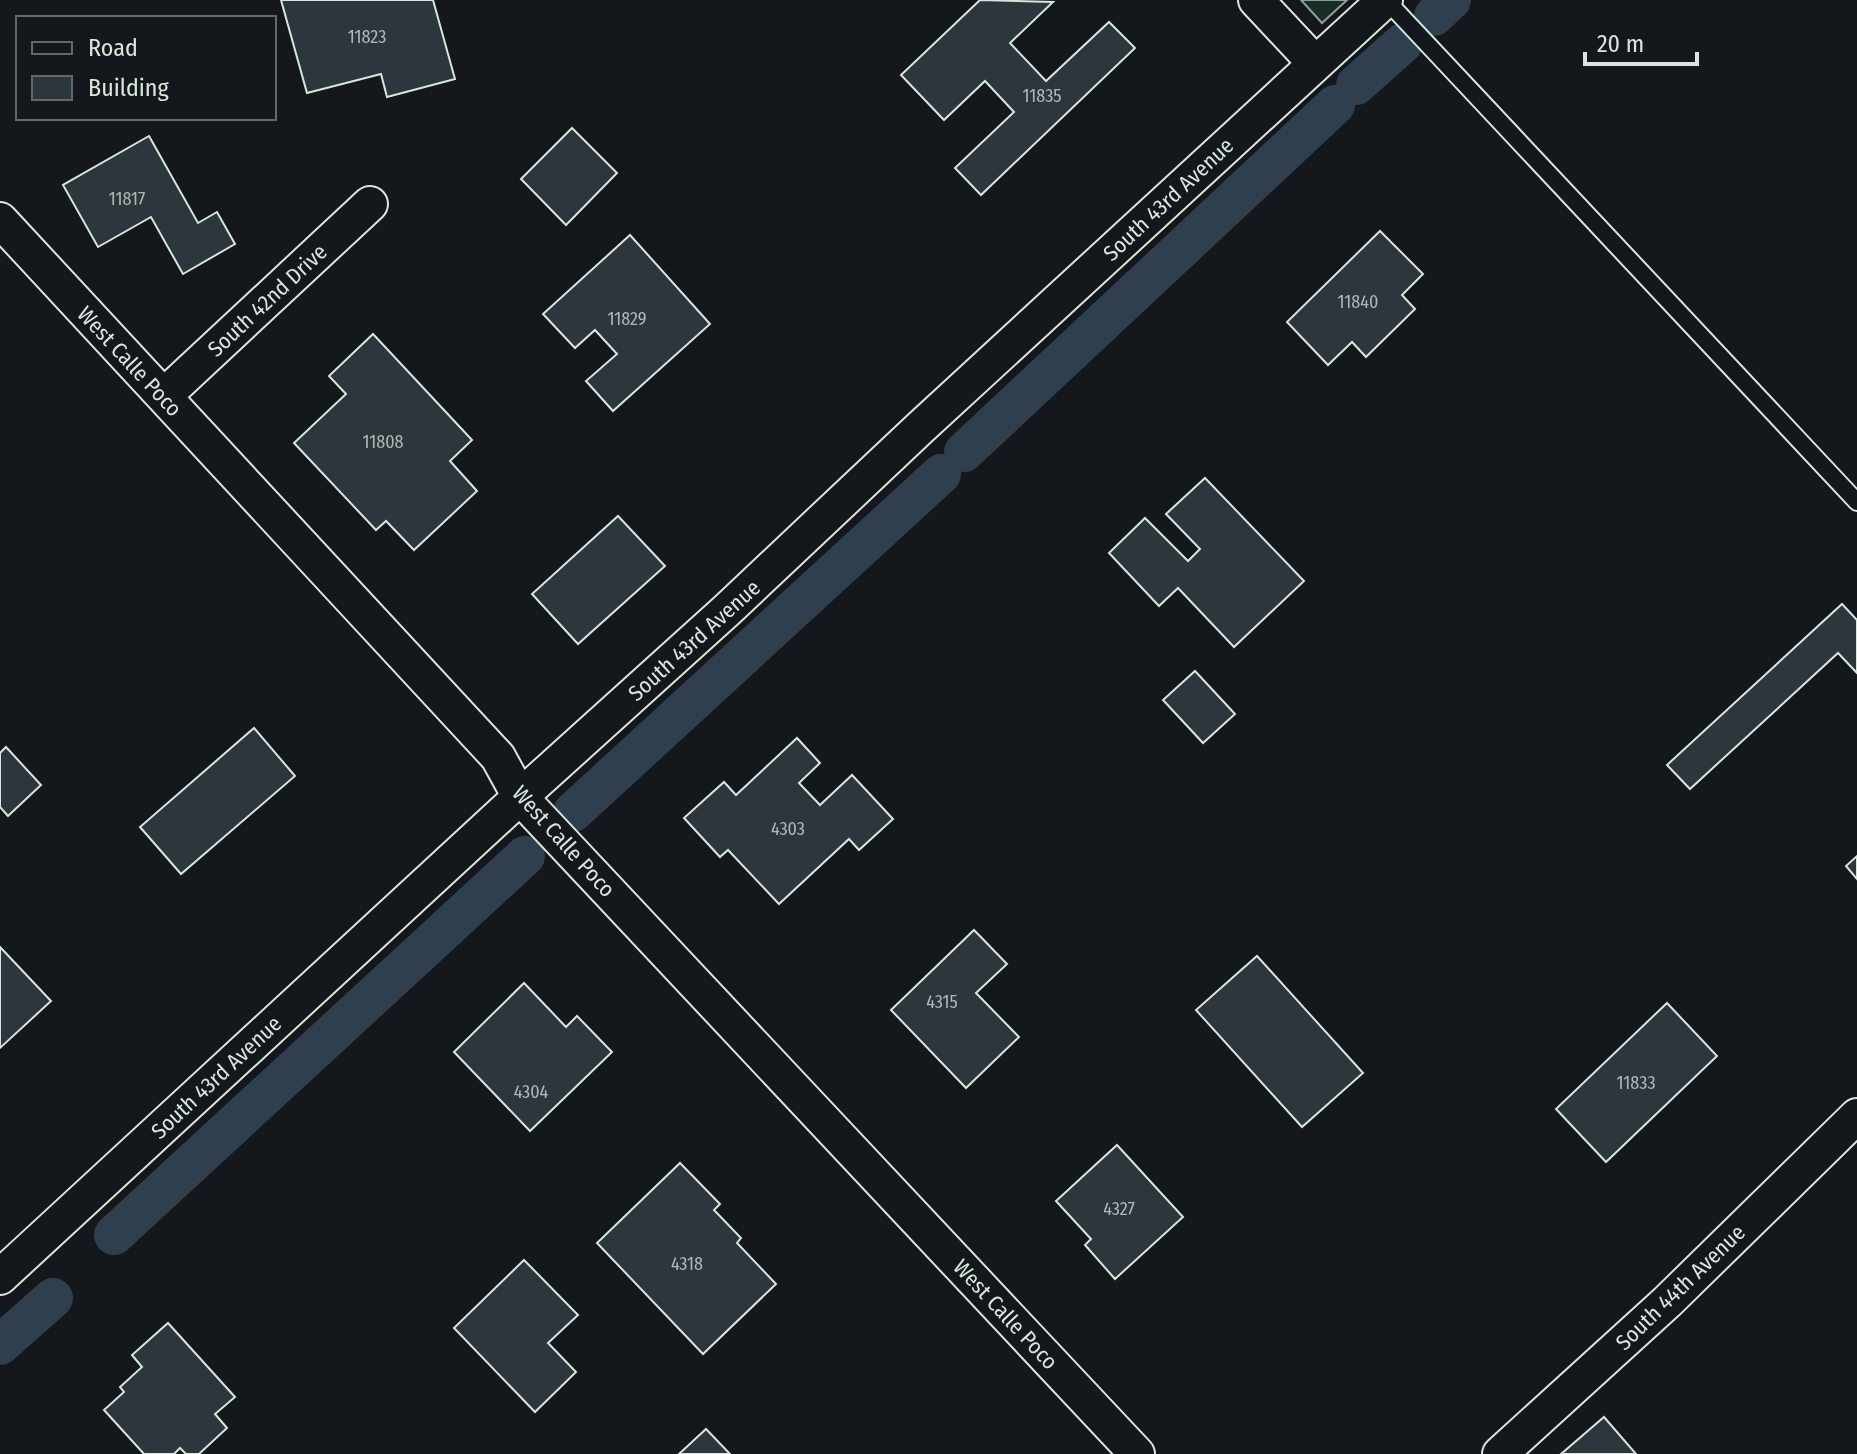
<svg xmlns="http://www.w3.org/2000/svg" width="1857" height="1454" viewBox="0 0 1857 1454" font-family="'Fira Sans Condensed',sans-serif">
  <rect width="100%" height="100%" fill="#14181c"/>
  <polygon fill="#1a2d24" stroke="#939e99" stroke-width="2" points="1301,0 1347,0 1322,23"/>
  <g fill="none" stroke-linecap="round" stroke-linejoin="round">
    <g stroke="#2f3f4d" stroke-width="40">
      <polyline points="1434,16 1451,0"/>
      <polyline points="1356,85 1403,43"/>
      <polyline points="964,452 1335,105"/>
      <polyline points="573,812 941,474"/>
      <polyline points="114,1235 525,856"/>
      <polyline points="0,1345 53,1298"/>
    </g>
  </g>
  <g fill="#2c363c" stroke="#d8e6dc" stroke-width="2">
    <polygon points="281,0 433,0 455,79 387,97 381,74 307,93"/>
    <polygon points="980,0 1053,2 1010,43 1046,81 1109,22 1135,48 981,195 955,168 1014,112 985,81 944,120 901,75"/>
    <polygon points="572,128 617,173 566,225 521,179"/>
    <polygon points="149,136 198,223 217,212 235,244 183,274 151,217 98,247 63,185"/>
    <polygon points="1380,231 1423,274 1402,295 1415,309 1366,357 1352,342 1328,365 1287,322"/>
    <polygon points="630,235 710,324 613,411 586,381 617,354 595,330 575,348 543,314"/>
    <polygon points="373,334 472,440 450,461 477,491 414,550 386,521 376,530 294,443 346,394 329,376"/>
    <polygon points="1205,478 1304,581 1234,647 1178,588 1159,606 1109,553 1145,518 1188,561 1200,549 1166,514"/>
    <polygon points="618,516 665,566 578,644 532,594"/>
    <polygon points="1842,604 1857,620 1857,673 1838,653 1690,789 1667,765"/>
    <polygon points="1195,671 1235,714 1203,743 1163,700"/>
    <polygon points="254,728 295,776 181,874 140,827"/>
    <polygon points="797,738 820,763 799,783 820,805 852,775 893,819 859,850 849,839 779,904 728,850 720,857 684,818 724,782 736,795"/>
    <polygon points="6,747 41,785 8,816 0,807 0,753"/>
    <polygon points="1857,856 1857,879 1846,866"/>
    <polygon points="974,930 1007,964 976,993 1019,1037 966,1088 891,1010"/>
    <polygon points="0,947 51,1001 0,1048"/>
    <polygon points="1257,956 1363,1073 1302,1127 1196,1010"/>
    <polygon points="524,983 566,1027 577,1016 612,1052 530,1131 454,1052"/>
    <polygon points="1667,1003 1717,1056 1606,1162 1556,1109"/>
    <polygon points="1117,1145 1183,1217 1115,1279 1085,1245 1091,1239 1056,1201"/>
    <polygon points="680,1163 720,1204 714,1210 741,1238 737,1243 776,1284 703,1354 597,1243"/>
    <polygon points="524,1260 578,1315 548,1343 576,1372 535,1412 454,1328"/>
    <polygon points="168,1323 235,1397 215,1414 227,1428 199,1454 186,1454 180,1448 174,1454 144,1454 104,1410 124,1392 120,1387 142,1367 132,1355"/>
    <polygon points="1604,1417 1636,1454 1561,1454"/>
    <polygon points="706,1429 730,1454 679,1454"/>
  </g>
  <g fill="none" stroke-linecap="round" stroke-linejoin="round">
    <defs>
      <polyline id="service" points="1386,0 1857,502"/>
      <g id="minor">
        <polyline points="1256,0 1315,63"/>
        <polyline points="0,220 498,757 520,797 1137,1454"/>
        <polyline points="164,396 370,204"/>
        <polyline points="0,1277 520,797 727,610 920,428 1385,0"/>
        <polyline points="1500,1454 1667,1302 1857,1116"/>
      </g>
    </defs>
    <use href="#service" stroke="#d8e6dc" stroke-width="20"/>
    <use href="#minor" stroke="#d8e6dc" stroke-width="38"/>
    <use href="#service" stroke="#14181c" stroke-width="16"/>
    <use href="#minor" stroke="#14181c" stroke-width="34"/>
  </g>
  <g text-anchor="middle" stroke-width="6" stroke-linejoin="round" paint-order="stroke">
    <g font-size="18" fill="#adbab4">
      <text x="367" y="43">11823</text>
      <text x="1042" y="102">11835</text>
      <text x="127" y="205">11817</text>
      <text x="1358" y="308">11840</text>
      <text x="627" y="325">11829</text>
      <text x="383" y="448">11808</text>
      <text x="788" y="835">4303</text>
      <text x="942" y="1008">4315</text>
      <text x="1636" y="1089">11833</text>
      <text x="531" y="1098">4304</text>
      <text x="1119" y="1215">4327</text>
      <text x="687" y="1270">4318</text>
    </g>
    <g font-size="22" fill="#d8e6dc" stroke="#14181c">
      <text transform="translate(1168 199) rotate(-43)" y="8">South 43rd Avenue</text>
      <text transform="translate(267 300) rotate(-43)" y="8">South 42nd Drive</text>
      <text transform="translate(130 361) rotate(47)" y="8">West Calle Poco</text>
      <text transform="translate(694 640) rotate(-42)" y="8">South 43rd Avenue</text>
      <text transform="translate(564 841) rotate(48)" y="8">West Calle Poco</text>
      <text transform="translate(216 1077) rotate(-43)" y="8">South 43rd Avenue</text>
      <text transform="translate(1680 1287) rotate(-44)" y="8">South 44th Avenue</text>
      <text transform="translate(1006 1314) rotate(47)" y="8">West Calle Poco</text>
    </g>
  </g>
  <rect x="16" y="16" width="260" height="104" fill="#14181c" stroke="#626a69" stroke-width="2"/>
  <rect x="32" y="42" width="40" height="12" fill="#14181c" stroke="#626a69" stroke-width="2"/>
  <text x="88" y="56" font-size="24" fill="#d8e6dc">Road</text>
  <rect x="32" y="76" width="40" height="24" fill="#2c363c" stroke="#626a69" stroke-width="2"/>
  <text x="88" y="96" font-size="24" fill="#d8e6dc">Building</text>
  <path d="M1585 52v12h112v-12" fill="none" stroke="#d8e6dc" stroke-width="4"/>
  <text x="1597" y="52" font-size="24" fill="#d8e6dc" stroke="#14181c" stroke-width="6" paint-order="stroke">20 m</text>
</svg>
